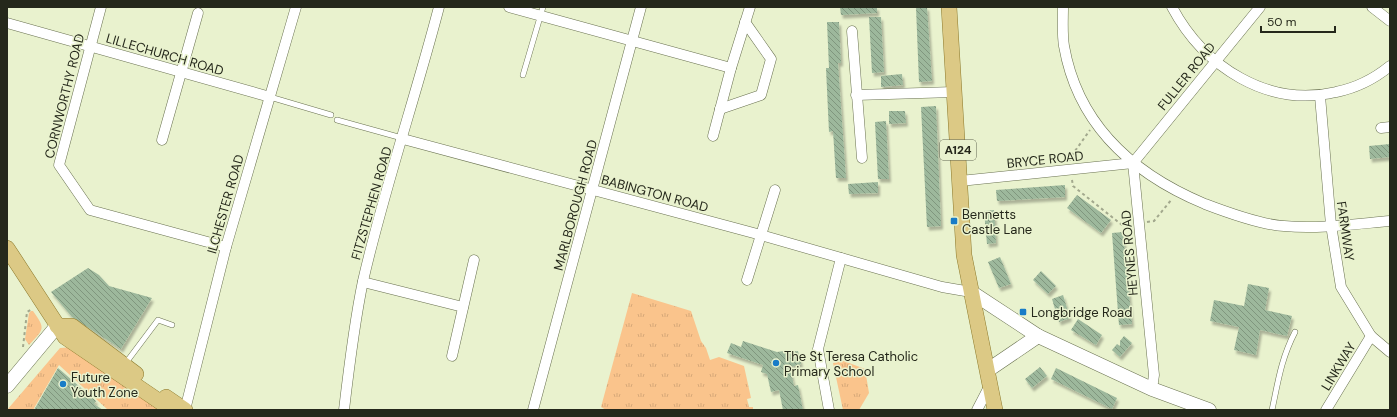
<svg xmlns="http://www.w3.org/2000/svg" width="1397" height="417" viewBox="0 0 1397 417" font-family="'DM Sans',sans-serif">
  <defs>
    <pattern id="grass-tufts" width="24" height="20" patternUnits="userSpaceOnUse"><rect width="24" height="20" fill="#fac48c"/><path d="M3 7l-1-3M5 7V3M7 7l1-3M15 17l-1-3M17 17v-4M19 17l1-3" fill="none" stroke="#d6a878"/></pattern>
    <pattern id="building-back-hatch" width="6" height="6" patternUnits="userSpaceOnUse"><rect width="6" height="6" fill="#9db89c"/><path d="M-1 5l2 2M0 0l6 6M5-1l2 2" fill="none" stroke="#80967e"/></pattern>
    <filter id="shadow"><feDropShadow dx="2" dy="3.5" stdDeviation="1" flood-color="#0004"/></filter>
  </defs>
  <rect width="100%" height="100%" fill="#e9f2ce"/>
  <g fill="url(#grass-tufts)">
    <polygon points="632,293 691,311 701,341 706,348 710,360 719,357 744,366 751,398 747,399 749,407 753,407 753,410 606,410 601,407"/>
    <path d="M 31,311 L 33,311 C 46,329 44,329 29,345 L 25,339 L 29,313 Z"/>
    <polygon points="73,347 161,410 108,410 59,365 33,410 7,410 60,348"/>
    <polygon points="844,361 865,369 869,393 859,410 843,410 833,363"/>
  </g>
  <g fill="url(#building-back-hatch)" filter="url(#shadow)">
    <polygon points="840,7 877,7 877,13 841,15"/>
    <polygon points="916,7 927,7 932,81 919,82"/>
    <polygon points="869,17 881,17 884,72 872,73"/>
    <polygon points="827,22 839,22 841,63 838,63 846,178 836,178 833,131 829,132 826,68 829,68"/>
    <polygon points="902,74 903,85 881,87 881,76"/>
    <polygon points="936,106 941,226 927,227 921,107"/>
    <polygon points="889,111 905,111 906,123 889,124"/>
    <polygon points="886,121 889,179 878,179 875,122"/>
    <polygon points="1390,144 1390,157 1370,159 1369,146"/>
    <polygon points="878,182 878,193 849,194 848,184"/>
    <polygon points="1065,185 1065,197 997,201 996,190"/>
    <polygon points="1077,195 1111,220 1101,233 1067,208"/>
    <polygon points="994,210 996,243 987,244 984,211"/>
    <polygon points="1123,232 1132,324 1119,325 1112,233"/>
    <polygon points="1000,257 1011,284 999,288 988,262"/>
    <polygon points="88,268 99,275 109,286 152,298 121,349 72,317 51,292"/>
    <polygon points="1041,271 1056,286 1048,294 1033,280"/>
    <polygon points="1248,284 1269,288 1265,310 1292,316 1287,336 1260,330 1256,355 1234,350 1239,327 1210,321 1214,300 1244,306"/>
    <polygon points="1063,295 1070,318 1059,322 1052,299"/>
    <polygon points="1078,319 1102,335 1096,345 1071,330"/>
    <polygon points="1124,336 1132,343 1120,357 1112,350 1117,344 1120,346 1120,341"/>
    <polygon points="743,341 777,352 790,350 791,352 798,351 801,364 790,367 794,386 798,385 803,410 783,410 779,390 771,392 767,374 761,372 763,365 727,353 731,343 741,347"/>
    <polygon points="1040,367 1047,376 1032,388 1025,379"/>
    <polygon points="58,368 96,401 94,404 103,410 34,410"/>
    <polygon points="1056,368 1117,398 1112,409 1051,379"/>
  </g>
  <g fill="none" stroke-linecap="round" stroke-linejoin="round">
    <defs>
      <g id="lane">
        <polyline points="523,75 543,7"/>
        <polyline points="270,97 331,115"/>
        <polyline points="337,120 402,138"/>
        <polyline points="125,364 158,320 172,325"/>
        <path d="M 1272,410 C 1278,382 1281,359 1295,332"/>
      </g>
      <g id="street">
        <polyline points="101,7 59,165 90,210 226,247"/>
        <polyline points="509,7 731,68"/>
        <path d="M 1063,7 C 1063,20 1062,34 1064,46 C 1078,126 1133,174 1205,204 C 1226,212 1262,225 1284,226 C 1319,229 1355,224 1390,221"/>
        <path d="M 1172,7 C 1204,67 1268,108 1336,92 C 1356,88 1374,79 1390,66"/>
        <polyline points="1372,7 1390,21"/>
        <polyline points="7,23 270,97"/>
        <polyline points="852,31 862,158"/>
        <polyline points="856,95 954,92"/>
        <polyline points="1320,96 1331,225 1341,287 1371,336 1390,352"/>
        <polyline points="720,109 761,95 771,59 745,22"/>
        <polyline points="1381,128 1390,127"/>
        <polyline points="713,136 731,68 750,7"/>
        <polyline points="403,139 761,235 942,287 971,292"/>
        <polyline points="162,140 198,13"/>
        <polyline points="1133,163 1154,375 1152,389"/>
        <polyline points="1133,163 1260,7"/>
        <polyline points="960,181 1133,163"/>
        <polyline points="747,280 775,190"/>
        <polyline points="363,282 463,307"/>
        <polyline points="452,356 474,260"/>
        <polyline points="185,410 226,247 296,7"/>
        <path d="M 344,410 C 349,367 354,324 363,281 C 384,189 415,99 439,7"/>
        <polyline points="533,410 641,7"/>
        <polyline points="829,410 818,349 841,258"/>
        <polyline points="977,410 990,385"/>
        <polyline points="1326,410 1371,336"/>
      </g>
      <g id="secondary">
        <polyline points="971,292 1038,336 1152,389 1209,410"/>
        <polyline points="988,370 1038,336"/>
        <polyline points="7,386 57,326"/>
      </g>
      <g id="primary">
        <polyline points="949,7 964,255 995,410"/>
        <polyline points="7,248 65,337 172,410"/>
        <polyline points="57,326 72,326 136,374"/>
        <polyline points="166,397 185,410"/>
      </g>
    </defs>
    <use href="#lane" stroke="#6a7251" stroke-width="6"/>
    <use href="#street" stroke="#6a7251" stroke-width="11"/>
    <use href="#secondary" stroke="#6a7251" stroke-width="15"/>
    <use href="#primary" stroke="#8c792b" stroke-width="16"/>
    <g stroke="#a2a88d" stroke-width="2" stroke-dasharray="3 3" stroke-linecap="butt">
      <polyline points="1070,161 1070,158 1090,130"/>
      <polyline points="1072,180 1073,186 1122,225 1131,224"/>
      <polyline points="1147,222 1154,221 1172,199"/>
      <polyline points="23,347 27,312 32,309"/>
    </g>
    <use href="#lane" stroke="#fff" stroke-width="5"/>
    <use href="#street" stroke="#fff" stroke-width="10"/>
    <use href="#secondary" stroke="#fff" stroke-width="14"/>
    <use href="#primary" stroke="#dcc985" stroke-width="15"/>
  </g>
  <g fill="#187cc7" stroke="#e9f2ce" stroke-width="1.5">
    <rect x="950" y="217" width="8" height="8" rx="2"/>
    <rect x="1019" y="308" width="8" height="8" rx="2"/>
    <circle cx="776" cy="363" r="4"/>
    <circle cx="63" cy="384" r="4"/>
  </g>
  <g text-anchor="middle" stroke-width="3" stroke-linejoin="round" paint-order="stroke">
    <rect fill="#e9f2ce" stroke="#606551" stroke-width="1" x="940" y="140" width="36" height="20" rx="3"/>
    <g font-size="12" font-weight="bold" fill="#25281b">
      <text x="958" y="154">A124</text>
    </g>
    <g font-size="13" fill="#25281b" stroke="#e9f2ce">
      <text transform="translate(165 54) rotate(16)" y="5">LILLECHURCH ROAD</text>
      <text transform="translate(1186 76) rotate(-51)" y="5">FULLER ROAD</text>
      <text transform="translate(64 96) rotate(-76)" y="5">CORNWORTHY ROAD</text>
      <text transform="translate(1045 159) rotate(-6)" y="5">BRYCE ROAD</text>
      <text transform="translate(655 193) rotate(15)" y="5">BABINGTON ROAD</text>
      <text transform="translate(371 203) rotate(-74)" y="5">FITZSTEPHEN ROAD</text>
      <text transform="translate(225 204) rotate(-74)" y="5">ILCHESTER ROAD</text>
      <text transform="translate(575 205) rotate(-75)" y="5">MARLBOROUGH ROAD</text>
      <text transform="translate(1346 231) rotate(82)" y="5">FARMWAY</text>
      <text transform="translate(1129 253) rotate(-95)" y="5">HEYNES ROAD</text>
      <text transform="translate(1338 366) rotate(-59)" y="5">LINKWAY</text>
    </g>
    <g font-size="13" fill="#25281b" stroke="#e9f2ce" text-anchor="start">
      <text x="962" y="219">Bennetts<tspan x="962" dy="15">Castle Lane</tspan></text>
      <text x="1031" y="317">Longbridge Road</text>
      <text x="784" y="361">The St Teresa Catholic<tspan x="784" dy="15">Primary School</tspan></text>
      <text x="71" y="382">Future<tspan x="71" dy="15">Youth Zone</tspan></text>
    </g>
  </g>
  <rect width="1397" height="417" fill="none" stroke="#25281b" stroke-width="16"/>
  <path d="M1261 26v6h74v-6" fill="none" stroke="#25281b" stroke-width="2"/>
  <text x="1267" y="26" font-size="12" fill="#25281b" stroke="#e9f2ce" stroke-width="3" paint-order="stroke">50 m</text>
</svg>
